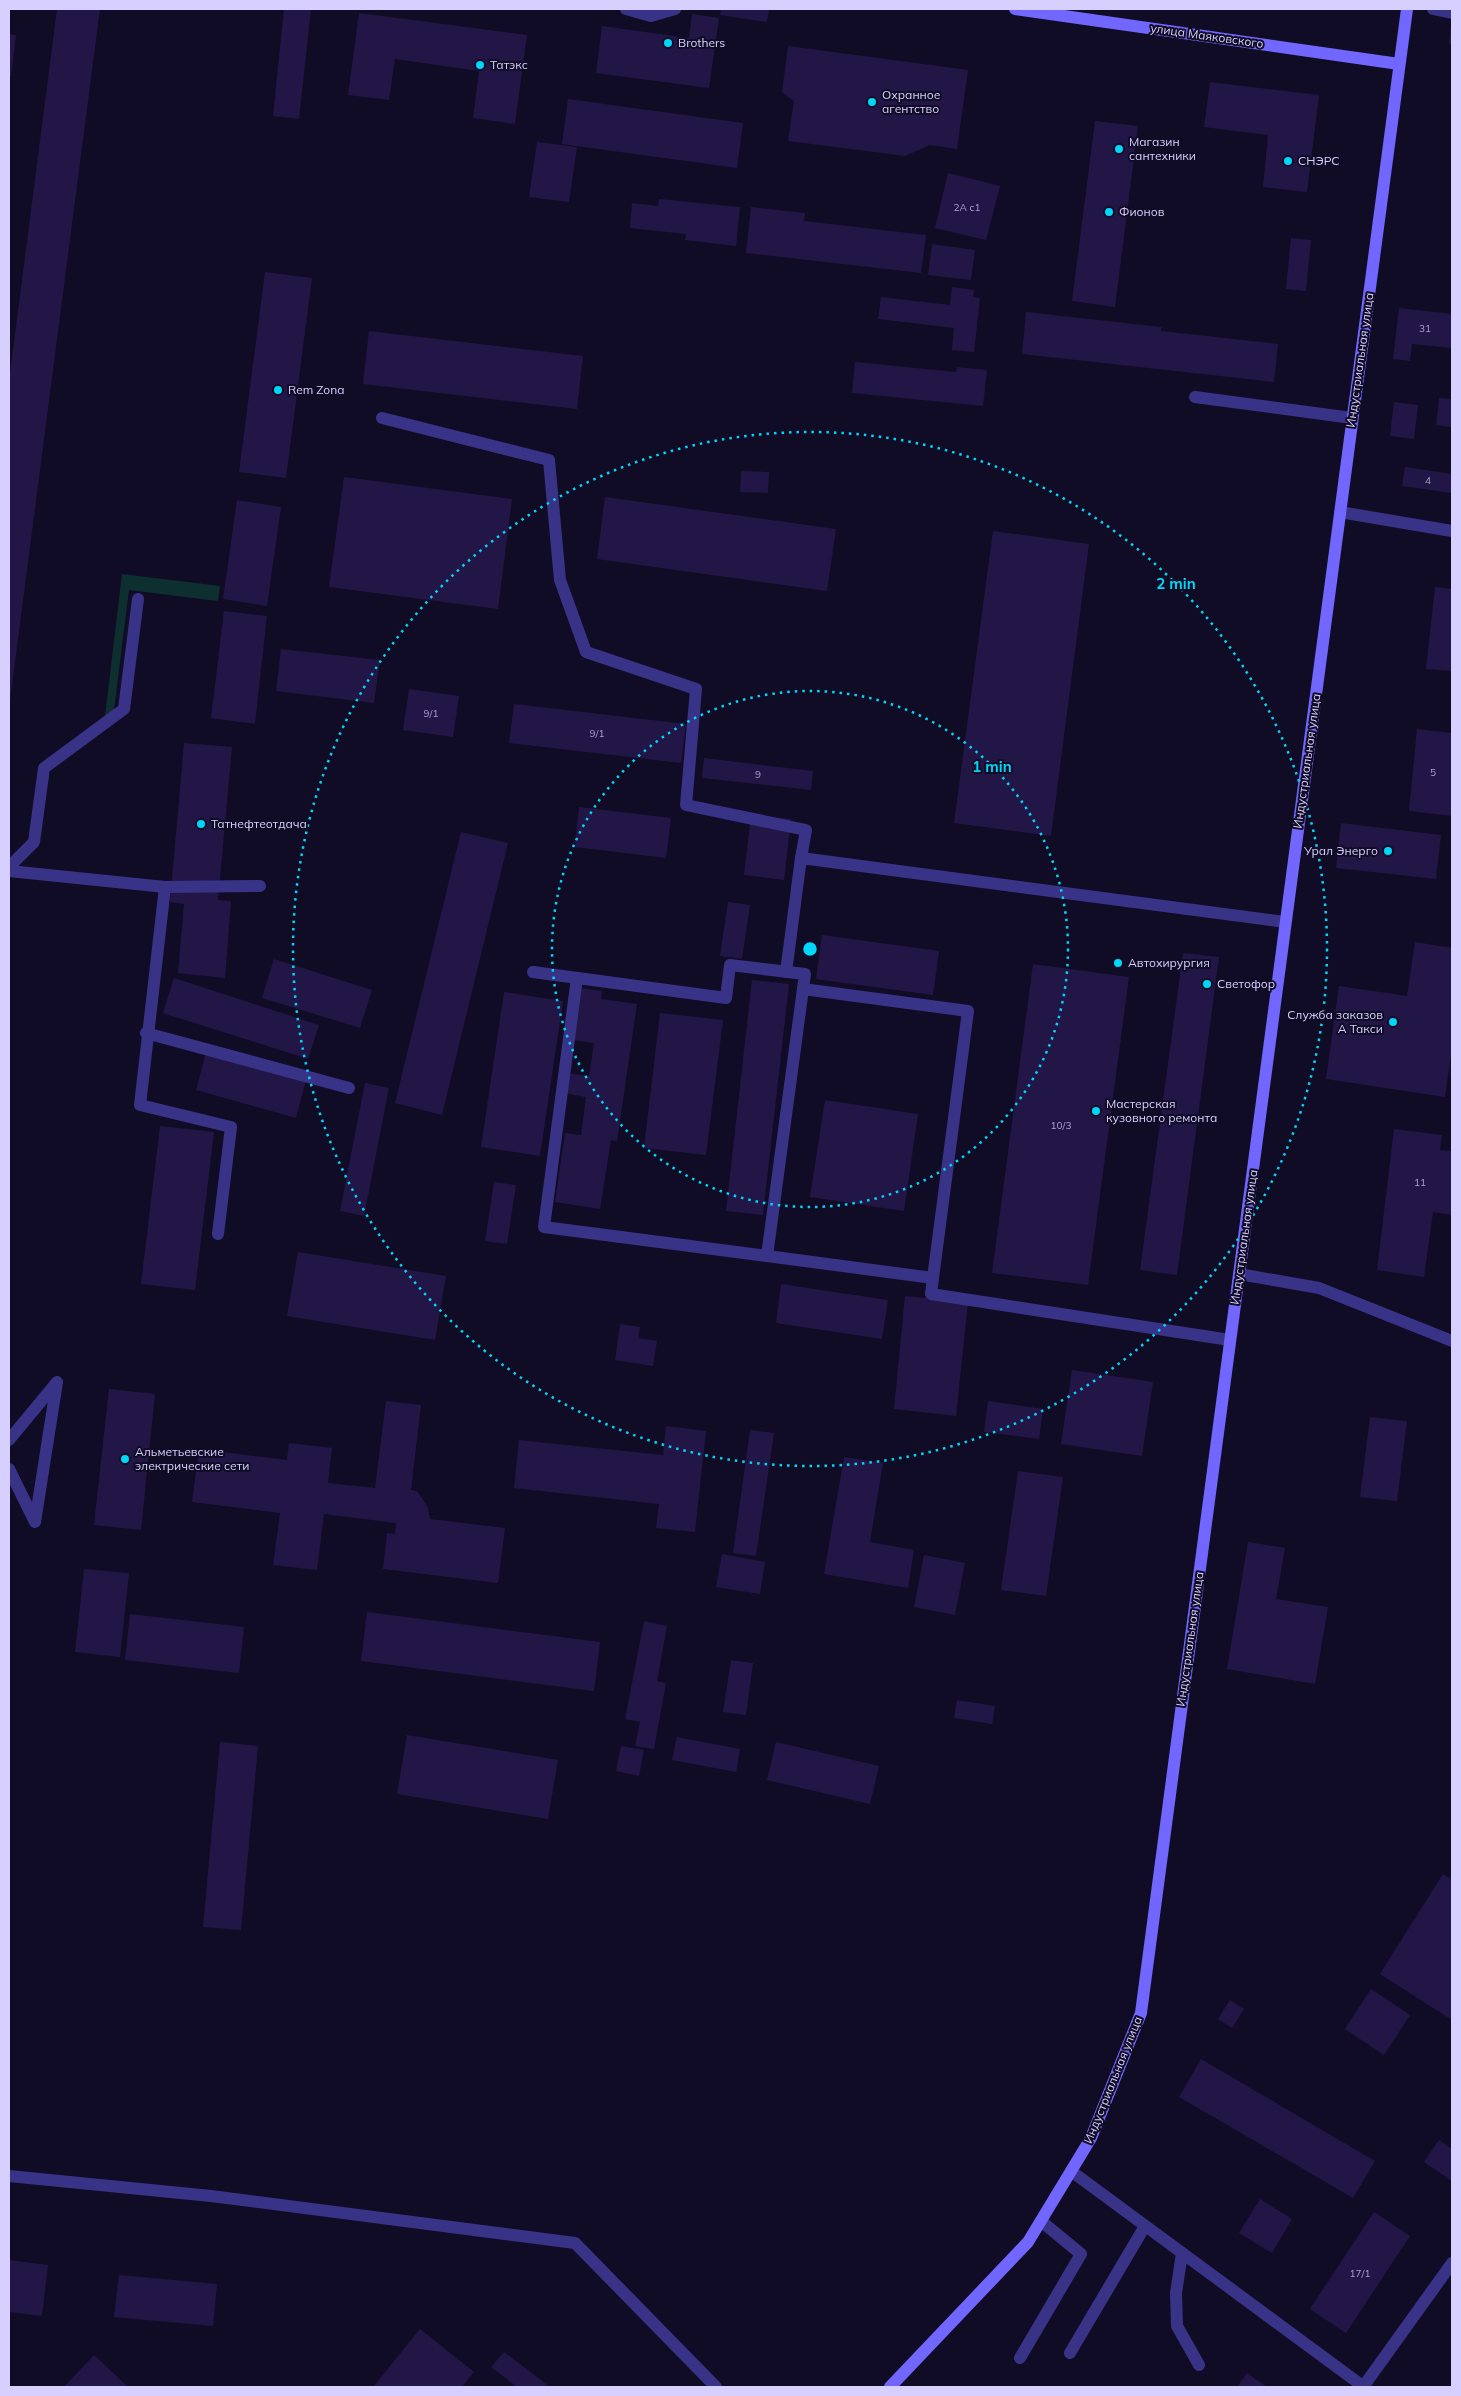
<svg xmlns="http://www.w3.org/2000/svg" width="1461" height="2396" viewBox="0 0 1461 2396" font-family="Mulish,sans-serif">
  <rect width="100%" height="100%" fill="#110c25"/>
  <polygon fill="#0e2f2f" points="122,574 220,586 218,601 129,590 113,718 105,716"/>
  <g fill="#221647">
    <polygon points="57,9 100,9 9,708 9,381"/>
    <polygon points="284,9 311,9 299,119 273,116"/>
    <polygon points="721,9 769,9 767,22 720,15"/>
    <polygon points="359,13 527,35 515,124 473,118 479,71 395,59 389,100 348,95"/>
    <polygon points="692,14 719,18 709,88 596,73 602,26 689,38"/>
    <polygon points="1451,25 1452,25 1452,44 1449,44"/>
    <polygon points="9,34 16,35 11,76 9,76"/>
    <polygon points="788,46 968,70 957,149 930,145 905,156 788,141 794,101 782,92"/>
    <polygon points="1210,82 1319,95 1307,192 1263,187 1268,135 1204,127"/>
    <polygon points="568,99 743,123 737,168 562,144"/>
    <polygon points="1095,121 1138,126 1115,307 1072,301"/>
    <polygon points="537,142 577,147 569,202 529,197"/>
    <polygon points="948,173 1000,186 986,240 935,228"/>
    <polygon points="659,199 740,207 736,246 685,240 686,234 630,228 632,203 658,206"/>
    <polygon points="751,207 805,213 804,221 926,235 921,273 746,253"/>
    <polygon points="1291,238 1311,240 1306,291 1286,289"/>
    <polygon points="932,244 975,250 971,280 928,275"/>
    <polygon points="265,272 312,278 286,478 239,472"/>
    <polygon points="952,287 974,290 973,297 980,298 974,352 952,350 954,328 878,319 881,297 950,305"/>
    <polygon points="1399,308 1452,314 1452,348 1412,344 1410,361 1393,359"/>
    <polygon points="1026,312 1161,327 1161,331 1278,344 1274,382 1022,354"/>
    <polygon points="369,331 583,356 577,409 363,384"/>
    <polygon points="855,362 956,372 957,367 987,370 983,406 852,393"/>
    <polygon points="1439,398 1452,399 1452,427 1436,425"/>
    <polygon points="1394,402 1418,405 1414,439 1390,436"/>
    <polygon points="1405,467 1452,474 1452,493 1402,486"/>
    <polygon points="741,471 769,472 768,493 740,492"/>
    <polygon points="344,477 512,499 498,609 329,587"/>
    <polygon points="605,497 836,529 827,591 597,559"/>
    <polygon points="237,500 281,507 267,606 223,599"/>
    <polygon points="993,531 1089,544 1051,836 954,823"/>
    <polygon points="1435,587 1452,589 1452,671 1426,669"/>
    <polygon points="224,611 267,616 255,724 211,718"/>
    <polygon points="281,649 380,660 374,703 276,691"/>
    <polygon points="409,689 459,696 453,737 403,730"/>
    <polygon points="514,704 686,724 681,763 509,743"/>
    <polygon points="1417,729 1452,733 1452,816 1409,811"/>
    <polygon points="184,743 232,747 218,900 231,901 225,978 178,973 184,904 170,902"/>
    <polygon points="704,758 813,771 811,790 702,778"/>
    <polygon points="579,807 671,818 666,858 575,847"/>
    <polygon points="751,815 791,819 784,880 744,875"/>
    <polygon points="1341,823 1441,835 1436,879 1336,868"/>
    <polygon points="461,832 508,843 442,1115 395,1103"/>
    <polygon points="728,902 750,905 742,959 720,956"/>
    <polygon points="822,935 939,951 933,995 816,979"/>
    <polygon points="1415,942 1452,948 1452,1048 1445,1097 1326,1079 1339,986 1407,996"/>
    <polygon points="1183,953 1219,957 1177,1275 1140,1270"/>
    <polygon points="274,959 372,990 360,1028 262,998"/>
    <polygon points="1033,964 1129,977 1088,1285 992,1273"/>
    <polygon points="174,978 319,1025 308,1059 163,1013"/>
    <polygon points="752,980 789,984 763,1215 726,1211"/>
    <polygon points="580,988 602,991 601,999 637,1004 617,1141 611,1140 600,1209 555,1202 565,1133 581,1135 586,1097 563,1093 566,1073 589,1076 594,1043 572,1040"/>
    <polygon points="504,992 563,1001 540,1156 481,1147"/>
    <polygon points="660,1013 723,1020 706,1155 644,1148"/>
    <polygon points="206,1052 306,1080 296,1118 196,1090"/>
    <polygon points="365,1083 389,1088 364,1216 340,1211"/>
    <polygon points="825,1100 918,1114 904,1211 810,1197"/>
    <polygon points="160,1126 214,1132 195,1290 141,1284"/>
    <polygon points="1394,1129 1442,1135 1440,1150 1452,1151 1452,1215 1433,1212 1424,1277 1377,1270"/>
    <polygon points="494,1182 516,1185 507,1244 485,1241"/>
    <polygon points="298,1252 446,1276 435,1340 287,1316"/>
    <polygon points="781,1284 888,1300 882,1339 776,1323"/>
    <polygon points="905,1296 968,1302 956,1416 894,1409"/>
    <polygon points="620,1324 640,1327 638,1338 657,1341 653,1366 615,1360"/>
    <polygon points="1072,1370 1153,1382 1142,1456 1061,1444"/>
    <polygon points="109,1389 155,1394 141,1530 94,1525"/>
    <polygon points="386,1401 421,1405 411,1490 417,1491 422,1498 428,1508 430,1519 505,1528 498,1583 383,1569 387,1533 395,1534 396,1523 324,1514 317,1570 273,1565 280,1513 192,1502 199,1449 287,1460 289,1443 332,1448 328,1483 375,1488"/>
    <polygon points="988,1401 1043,1409 1039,1439 984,1432"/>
    <polygon points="1370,1417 1407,1421 1397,1501 1360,1497"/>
    <polygon points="666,1426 706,1431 695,1532 656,1528 659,1504 514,1488 519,1440 663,1455"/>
    <polygon points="750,1430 774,1433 756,1556 733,1553"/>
    <polygon points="844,1457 883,1463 870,1542 914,1550 908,1588 824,1574"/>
    <polygon points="1018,1471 1063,1477 1046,1596 1001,1590"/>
    <polygon points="1248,1542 1285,1548 1276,1599 1328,1607 1315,1684 1227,1669"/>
    <polygon points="722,1554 765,1562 760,1594 716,1587"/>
    <polygon points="924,1555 965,1563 955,1615 914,1607"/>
    <polygon points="84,1569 129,1573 120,1657 75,1652"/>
    <polygon points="367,1612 600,1642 594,1691 361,1661"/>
    <polygon points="130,1614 244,1627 239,1673 125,1660"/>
    <polygon points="644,1621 667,1626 657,1681 666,1683 654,1749 635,1746 640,1722 625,1719"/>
    <polygon points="731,1660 753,1663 746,1715 723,1712"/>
    <polygon points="957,1700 995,1706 992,1724 954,1718"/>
    <polygon points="407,1735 558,1760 548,1819 397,1794"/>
    <polygon points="677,1737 740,1749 736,1772 672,1760"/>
    <polygon points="220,1742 258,1746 241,1930 203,1927"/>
    <polygon points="776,1742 879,1766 870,1804 767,1780"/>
    <polygon points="621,1746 644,1750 639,1776 616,1771"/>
    <polygon points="1443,1874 1452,1880 1452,2020 1380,1974"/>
    <polygon points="1371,1989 1410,2015 1384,2055 1345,2029"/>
    <polygon points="1230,2000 1244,2009 1232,2028 1218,2019"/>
    <polygon points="1201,2059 1375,2161 1353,2198 1179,2097"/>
    <polygon points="1439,2140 1452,2149 1452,2181 1424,2162"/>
    <polygon points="1260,2199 1292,2219 1272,2253 1239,2233"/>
    <polygon points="1374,2212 1410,2236 1346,2333 1310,2309"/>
    <polygon points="9,2260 48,2265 42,2316 9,2312"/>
    <polygon points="119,2275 217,2284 213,2326 114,2317"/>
    <polygon points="420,2329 474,2372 462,2387 373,2387"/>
    <polygon points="504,2352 550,2387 517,2387 491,2367"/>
    <polygon points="94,2355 128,2387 64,2387"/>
    <polygon points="1247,2373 1267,2387 1237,2387"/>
  </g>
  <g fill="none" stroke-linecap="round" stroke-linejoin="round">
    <g stroke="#393388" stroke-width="12">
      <polyline points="626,9 651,16 675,9"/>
      <polyline points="1433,9 1452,13"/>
      <polyline points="1195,397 1352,418"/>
      <polyline points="382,418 549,460 560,580 586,652 696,689 686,805 806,830 801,858"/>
      <polyline points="1340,512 1452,531"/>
      <polyline points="9,867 34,842 44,768 124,709 138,599"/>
      <polyline points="9,871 165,887 140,1105 231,1127 218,1234"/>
      <polyline points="165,887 260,886"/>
      <polyline points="533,972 726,998 730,965 805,974 767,1256 933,1278 931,1294 1230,1340"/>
      <polyline points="786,972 801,858 1285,922"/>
      <polyline points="577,978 544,1227 767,1256"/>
      <polyline points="803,989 968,1011 933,1278"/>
      <polyline points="146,1033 349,1088"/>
      <polyline points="1239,1274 1319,1288 1452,1341"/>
      <polyline points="9,1440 57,1382 35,1522 9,1469"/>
      <polyline points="1071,2171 1364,2387"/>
      <polyline points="9,2176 211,2196 575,2243 716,2387"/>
      <polyline points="1182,2253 1176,2293 1177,2326 1199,2365"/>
      <polyline points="1070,2353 1145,2226"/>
      <polyline points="1020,2358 1081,2254 1041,2221"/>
      <polyline points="1363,2387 1452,2263"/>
    </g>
    <g stroke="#7167ff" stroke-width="12">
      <polyline points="1015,9 1399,64"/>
      <polyline points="890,2387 1028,2242 1091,2138 1141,2013 1407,9"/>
    </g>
  </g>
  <g fill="none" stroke="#00d7fb" stroke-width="2.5" stroke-dasharray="2.5 5">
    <circle cx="810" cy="949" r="258"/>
    <circle cx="810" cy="949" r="517"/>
  </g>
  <g fill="#00d7fb" stroke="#110c25" stroke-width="2">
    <circle cx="668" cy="43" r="5"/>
    <circle cx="480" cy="65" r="5"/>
    <circle cx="872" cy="102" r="5"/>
    <circle cx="1119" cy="149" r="5"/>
    <circle cx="1288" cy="161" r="5"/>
    <circle cx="1109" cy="212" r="5"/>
    <circle cx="278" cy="390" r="5"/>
    <circle cx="201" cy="824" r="5"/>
    <circle cx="1388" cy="851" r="5"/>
    <circle cx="1118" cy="963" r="5"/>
    <circle cx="1207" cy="984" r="5"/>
    <circle cx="1393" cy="1022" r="5"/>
    <circle cx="1096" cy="1111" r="5"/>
    <circle cx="125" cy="1459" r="5"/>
  </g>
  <g text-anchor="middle" stroke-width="4" stroke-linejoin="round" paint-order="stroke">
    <g font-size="10" fill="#aaa2d1">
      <text x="967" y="211">2А с1</text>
      <text x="1425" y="332">31</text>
      <text x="1428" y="484">4</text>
      <text x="431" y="717">9/1</text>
      <text x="597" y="737">9/1</text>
      <text x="1433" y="776">5</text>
      <text x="758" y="778">9</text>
      <text x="1061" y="1129">10/3</text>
      <text x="1420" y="1186">11</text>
      <text x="1360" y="2277">17/1</text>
    </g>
    <g font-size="12" fill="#d7d0ff" stroke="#110c25">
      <text transform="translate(1207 36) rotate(8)" y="4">улица Маяковского</text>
      <text transform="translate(1360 360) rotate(-82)" y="4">Индустриальная улица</text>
      <text transform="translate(1307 761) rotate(-82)" y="4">Индустриальная улица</text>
      <text transform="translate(1244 1237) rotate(-82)" y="4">Индустриальная улица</text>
      <text transform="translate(1190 1639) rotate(-82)" y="4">Индустриальная улица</text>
      <text transform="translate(1113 2080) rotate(-68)" y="4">Индустриальная улица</text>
    </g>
    <g font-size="12" fill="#d7d0ff" stroke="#110c25" text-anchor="start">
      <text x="678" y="47">Brothers</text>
      <text x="490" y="69">Татэкс</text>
      <text x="882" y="99">Охранное<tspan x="882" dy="14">агентство</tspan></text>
      <text x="1129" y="146">Магазин<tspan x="1129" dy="14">сантехники</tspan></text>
      <text x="1298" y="165">СНЭРС</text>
      <text x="1119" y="216">Фионов</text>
      <text x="288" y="394">Rem Zona</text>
      <text x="211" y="828">Татнефтеотдача</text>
      <text x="1378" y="855" text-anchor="end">Урал Энерго</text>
      <text x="1128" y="967">Автохирургия</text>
      <text x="1217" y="988">Светофор</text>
      <text x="1383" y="1019" text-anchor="end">Служба заказов<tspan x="1383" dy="14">А Такси</tspan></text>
      <text x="1106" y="1108">Мастерская<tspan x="1106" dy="14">кузовного ремонта</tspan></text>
      <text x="135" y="1456">Альметьевские<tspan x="135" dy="14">электрические сети</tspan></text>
    </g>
  </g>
  <circle cx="810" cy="949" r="8" fill="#00d7fb" stroke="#110c25" stroke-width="2.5"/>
  <g font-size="15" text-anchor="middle" font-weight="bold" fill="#00d7fb" stroke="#110c25" stroke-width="4" stroke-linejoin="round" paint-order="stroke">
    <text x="1176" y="589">2 min</text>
    <text x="992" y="772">1 min</text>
  </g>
  <rect width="1461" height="2396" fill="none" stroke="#d7d0ff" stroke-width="20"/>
</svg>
